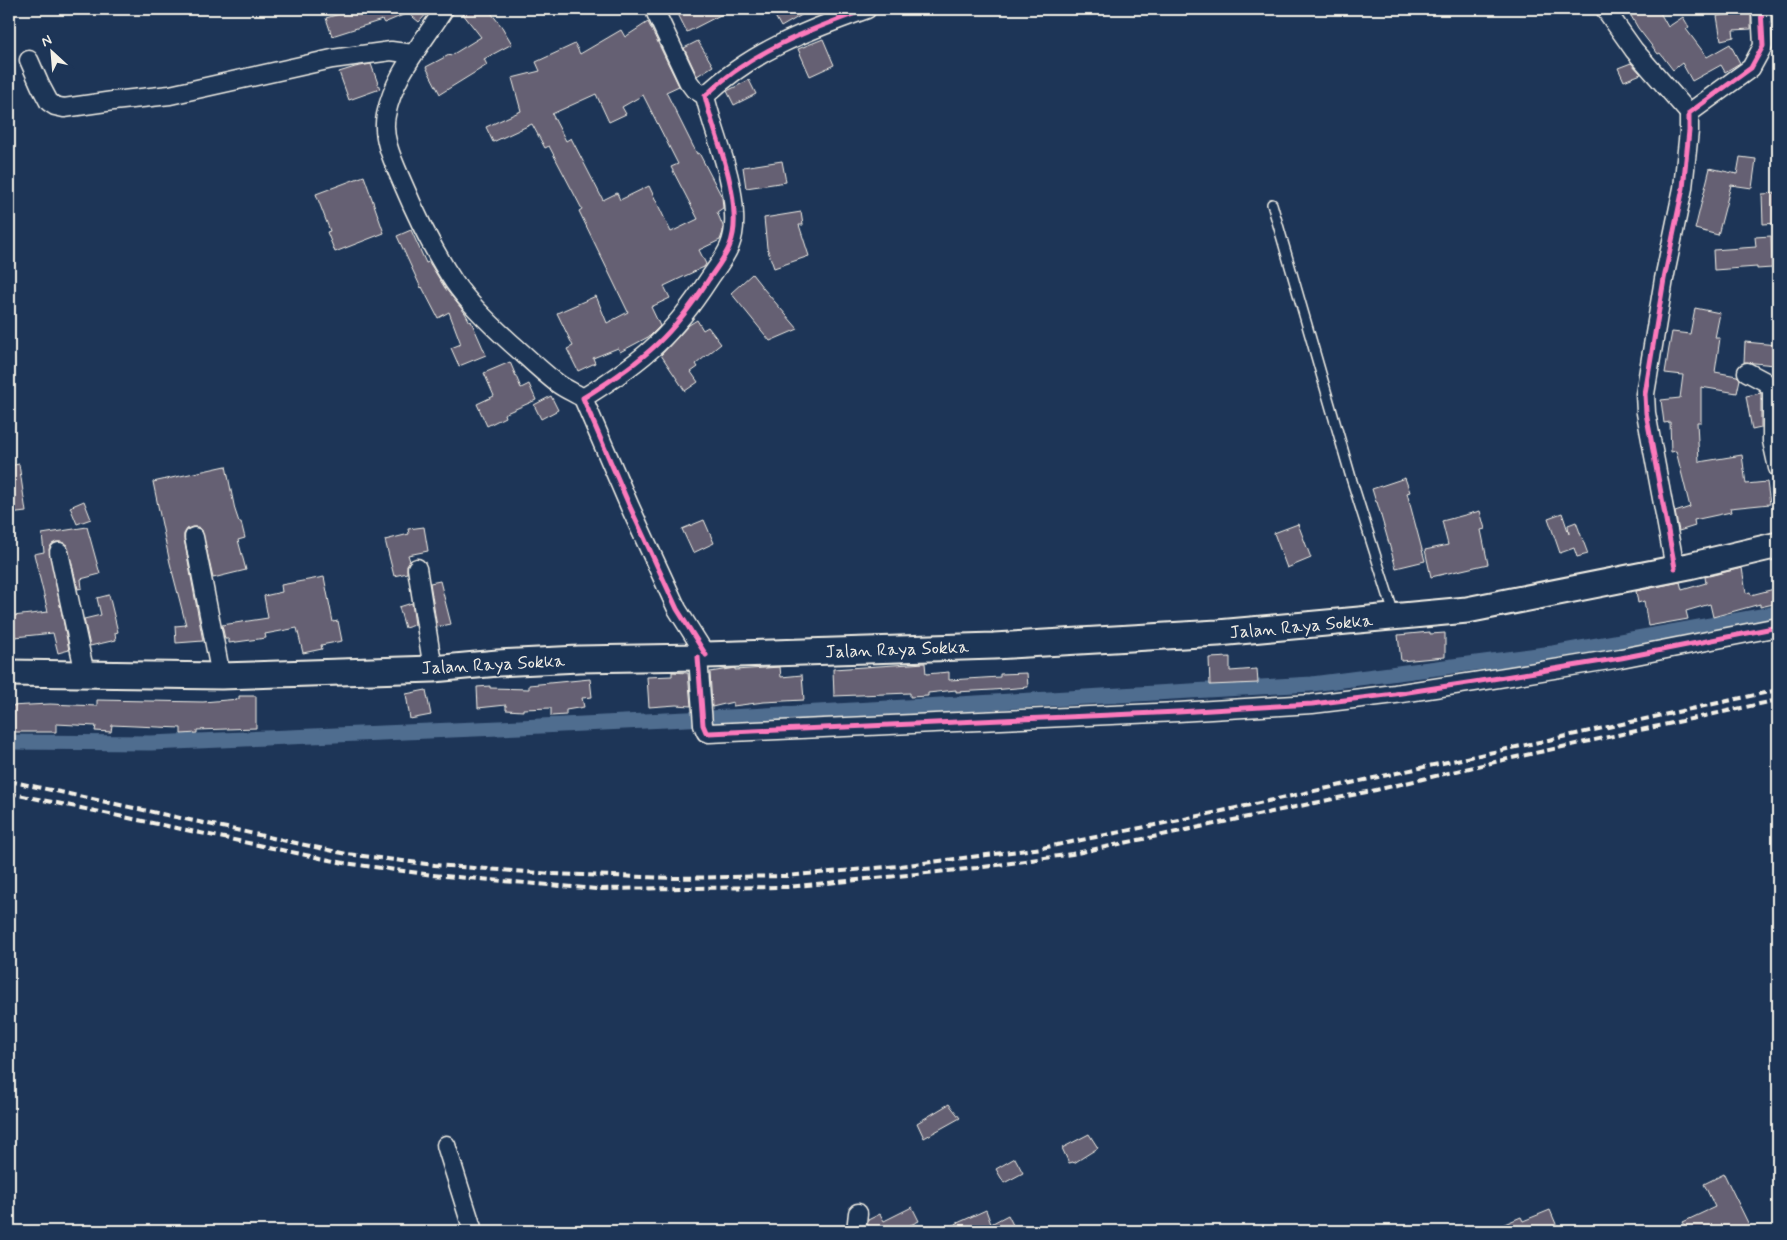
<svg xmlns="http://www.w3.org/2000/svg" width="1787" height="1240" viewBox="0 0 1787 1240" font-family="Mynerve,sans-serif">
  <rect width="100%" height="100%" fill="#1d3557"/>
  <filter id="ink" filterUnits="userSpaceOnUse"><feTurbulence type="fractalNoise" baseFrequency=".02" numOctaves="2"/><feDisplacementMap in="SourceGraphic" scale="10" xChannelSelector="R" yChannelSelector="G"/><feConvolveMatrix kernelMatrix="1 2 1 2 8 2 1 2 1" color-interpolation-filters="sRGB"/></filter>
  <g filter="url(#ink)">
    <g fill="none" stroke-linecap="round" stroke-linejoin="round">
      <polyline stroke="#506d8f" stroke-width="15" points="9,742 151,743 520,727 749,716 1312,684 1553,653 1778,613"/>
    </g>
    <g fill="#656073" stroke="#f4f1e8" fill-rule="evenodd">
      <polygon points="356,9 431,9 419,22 408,13 384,23 382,20 332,36 326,18"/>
      <polygon points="470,9 488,9 502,27 512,44 484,59 487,65 440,94 426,67 449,55 450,56 481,37 463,14"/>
      <polygon points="688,9 732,9 687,32 678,14"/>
      <polygon points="771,9 812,9 781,27"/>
      <polygon points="1627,9 1658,9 1668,27 1683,17 1689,27 1686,29 1707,57 1730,44 1740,63 1725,72 1721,65 1692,81 1682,63 1673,70 1660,53 1658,54 1638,28"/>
      <polygon points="1751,12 1751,29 1733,30 1734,37 1721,40 1717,16"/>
      <path d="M 648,22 L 679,86 L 666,92 L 697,154 L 699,153 L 722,197 L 723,208 L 717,212 L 723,226 L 723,232 L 720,240 L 699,250 L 706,264 L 704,267 L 664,286 L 670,298 L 651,307 L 660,326 L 650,336 L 620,352 L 618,348 L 593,358 L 595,363 L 578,371 L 567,349 L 573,346 L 557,313 L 596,296 L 607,323 L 628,312 L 579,211 L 582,209 L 549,146 L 545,148 L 532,124 L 493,142 L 486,127 L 521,111 L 512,78 L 540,71 L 536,62 L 575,44 L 580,54 L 621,30 L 625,37 ZM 596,94 L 609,122 L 626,114 L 622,107 L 643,95 L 678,164 L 671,167 L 698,219 L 671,232 L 649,186 L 620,200 L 617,193 L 603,200 L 571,138 L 566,141 L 552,114 Z"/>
      <polygon points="823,39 834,65 810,76 798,49"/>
      <polygon points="698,41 713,66 697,76 684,48"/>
      <polygon points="1631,63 1641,74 1624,81 1618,68"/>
      <polygon points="371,64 380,89 349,100 339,72 355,67"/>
      <polygon points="749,80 756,94 734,105 727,91"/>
      <polygon points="1740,157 1756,159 1752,188 1731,185 1718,235 1695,229 1710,168 1737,174"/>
      <polygon points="782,161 786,182 746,188 743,167"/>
      <polygon points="364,176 384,233 335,252 327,232 330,231 316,194"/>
      <polygon points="1778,193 1778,223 1763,224 1762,194"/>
      <polygon points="801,212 803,225 799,225 809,256 774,268 767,248 764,218"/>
      <polygon points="411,230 426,263 429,262 445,288 465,313 470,322 471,321 486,355 459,366 451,348 461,344 449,312 438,318 422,287 421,288 397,236"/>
      <polygon points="1771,236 1772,268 1757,269 1757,267 1714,270 1713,250 1756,247 1755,237"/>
      <polygon points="752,274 763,288 798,329 770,341 731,293"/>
      <polygon points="1695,308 1720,313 1715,338 1720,338 1715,372 1737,376 1740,379 1737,393 1701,387 1701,422 1697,422 1699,462 1742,455 1746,484 1767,482 1770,504 1730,508 1731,512 1694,520 1695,526 1679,531 1675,512 1690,507 1676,451 1671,452 1670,422 1664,423 1661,400 1680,398 1683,375 1665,373 1669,348 1672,332 1690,334"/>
      <polygon points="697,320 703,330 708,327 721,344 696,364 698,367 691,372 698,382 685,391 661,355 689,325"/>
      <polygon points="1745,342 1777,345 1775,365 1744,362"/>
      <polygon points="510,362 521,388 529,384 536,400 504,414 505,417 487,426 477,404 494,396 484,373"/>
      <polygon points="1761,393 1761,428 1752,430 1746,396"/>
      <polygon points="551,396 558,410 541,419 534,405"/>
      <polygon points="19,464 26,512 9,514 9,466"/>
      <polygon points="226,466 235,510 239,522 241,522 245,538 238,540 246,570 213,578 202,530 198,527 192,527 187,529 184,534 184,539 203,641 176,643 175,626 186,625 170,563 153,482"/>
      <polygon points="1405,478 1410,492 1407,493 1425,561 1396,568 1377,502 1376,502 1372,489"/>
      <polygon points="84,501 91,519 77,524 70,507"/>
      <polygon points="1480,511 1485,529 1481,530 1488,564 1431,577 1425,550 1448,545 1442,521"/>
      <polygon points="1562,513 1569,534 1568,525 1576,522 1588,554 1577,557 1574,548 1560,553 1548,518"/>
      <polygon points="704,520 714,543 693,553 682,529"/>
      <polygon points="1298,524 1311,558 1287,568 1274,533"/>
      <polygon points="87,527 100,574 81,579 82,588 78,589 67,545 62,542 56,542 52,544 49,549 69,650 58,653 53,633 15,637 13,616 48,612 34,554 44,552 42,534"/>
      <polygon points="424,527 428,551 408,555 410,561 407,565 407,573 394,576 385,540 409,534 408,529"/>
      <polygon points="1742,568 1746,593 1750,592 1751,595 1778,588 1778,603 1760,607 1760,604 1713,617 1710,604 1686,611 1688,619 1648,626 1644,601 1638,603 1636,591 1680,582 1682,590 1706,583 1705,577"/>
      <polygon points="324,577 333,622 338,621 342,641 321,645 322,649 303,653 297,628 265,634 266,638 229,643 229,639 225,639 222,625 268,618 264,596 282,592 281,585"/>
      <polygon points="440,581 451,624 437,627 430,583"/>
      <polygon points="109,595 118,632 115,633 116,640 90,646 84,619 101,615 97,598"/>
      <polygon points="412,603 415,625 405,628 399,607"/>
      <polygon points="1430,632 1430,634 1445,633 1445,657 1401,661 1398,635"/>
      <polygon points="1230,657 1230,671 1257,669 1258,683 1210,685 1209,658"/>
      <polygon points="925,663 926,674 949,672 949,680 1000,677 1000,674 1027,673 1028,687 993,690 956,692 956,690 928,693 928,696 910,697 910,693 834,696 833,669"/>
      <polygon points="780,667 781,677 802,675 804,700 764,702 733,706 733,702 712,707 710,672 729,669 735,668 735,670"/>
      <polygon points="672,672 688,673 691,706 676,705 649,707 647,677 672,676"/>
      <polygon points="590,679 592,697 582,698 584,707 566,710 566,715 551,716 551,708 523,709 523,711 506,710 506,705 478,708 477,687 490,686 490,688 529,689 529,685"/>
      <polygon points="426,690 431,715 410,719 406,694"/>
      <polygon points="239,696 256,696 256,728 197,730 197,733 181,734 181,728 112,725 111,732 95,731 96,726 56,724 56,732 9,732 9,706 50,704 97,706 97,700 203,702 239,699"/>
      <polygon points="949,1104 960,1118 924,1138 917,1123"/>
      <polygon points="1089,1134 1098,1148 1074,1163 1073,1162 1069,1163 1062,1148"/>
      <polygon points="1015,1158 1023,1173 1004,1183 996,1169"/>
      <polygon points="1724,1174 1752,1231 1688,1231 1683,1222 1715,1207 1704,1184"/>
      <polygon points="912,1207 919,1221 898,1231 867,1231 868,1220 880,1214 884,1221"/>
      <polygon points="986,1210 991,1224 1008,1215 1016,1231 940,1231"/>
      <polygon points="1550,1210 1559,1231 1488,1231 1521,1217 1523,1221"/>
    </g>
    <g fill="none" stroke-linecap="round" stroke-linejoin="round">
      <defs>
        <polyline id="service" points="1272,204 1352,481 1394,614"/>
        <g id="minor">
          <path d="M 444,9 C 423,43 394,74 386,115 C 381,138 394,163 403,184 C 417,217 434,252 454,282 C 470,305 490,324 511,343 C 526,356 541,371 557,383 C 565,389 575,393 583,398"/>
          <polyline points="1605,9 1634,50 1689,113"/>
          <polyline points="656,13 688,81 694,89 705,96"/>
          <polyline points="29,60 40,85 49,102 55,106 64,108 113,101 170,95 332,59 391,51 413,54"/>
          <polyline points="1747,372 1764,381 1772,389 1772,441 1778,468"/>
          <polyline points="194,537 221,676"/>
          <polyline points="59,552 85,674"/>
          <polyline points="417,568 433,669"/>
          <polyline points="1675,568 1646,413 1645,394 1664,279 1683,188 1689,131 1689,113 1751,68 1763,46 1761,9"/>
          <path d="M 706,655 L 677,609 L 630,507 L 583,398 C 609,382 635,365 657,344 C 677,325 694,302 709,279 C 725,256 736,244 734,214 C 733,174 714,135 705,96 C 750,52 808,30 867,9"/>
          <polyline points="698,657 703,725 706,732 709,733 1178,712 1312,704 1395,694 1474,682 1621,658 1778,627"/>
          <polyline points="446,1145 473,1231"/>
          <polyline points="856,1231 858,1213"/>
        </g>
        <polyline id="secondary" points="9,673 221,676 433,669 498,663 579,659 698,657 706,655 994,646 1218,633 1467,610 1689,566 1778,545"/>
      </defs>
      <use href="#service" stroke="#f4f1e8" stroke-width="12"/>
      <use href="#minor" stroke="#f4f1e8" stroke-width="21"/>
      <use href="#secondary" stroke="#f4f1e8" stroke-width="29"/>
      <use href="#service" stroke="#1d3557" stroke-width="9"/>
      <use href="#minor" stroke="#1d3557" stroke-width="18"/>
      <use href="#secondary" stroke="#1d3557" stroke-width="25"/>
      <g stroke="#f4f1e8" stroke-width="4" stroke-dasharray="8 4" stroke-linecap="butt">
        <polyline points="9,781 347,854 435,865 552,874 674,878 785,876 899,866 1042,848 1204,815 1778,690"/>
        <polyline points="9,793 344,863 433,875 596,889 787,887 977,868 1072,854 1376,790 1512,758 1778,700"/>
      </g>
      <defs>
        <g id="cycleway">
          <polyline points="1675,568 1646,413 1645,394 1664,279 1683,188 1689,131 1689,113 1751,68 1763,46 1761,9"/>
          <path d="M 706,655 L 677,609 L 630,507 L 583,398 C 609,382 635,365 657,344 C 677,325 694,302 709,279 C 725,256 736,244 734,214 C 733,174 714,135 705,96 C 750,52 808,30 867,9"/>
          <polyline points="698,657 703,725 706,732 709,733 1178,712 1312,704 1395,694 1474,682 1621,658 1778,627"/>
        </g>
      </defs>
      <use href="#cycleway" stroke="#1d3557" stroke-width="8"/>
      <use href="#cycleway" stroke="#fd7abc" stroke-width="5"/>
    </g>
  </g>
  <g text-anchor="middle" stroke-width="4" stroke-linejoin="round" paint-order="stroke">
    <g font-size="18" fill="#f4f1e8" stroke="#1d3557">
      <text transform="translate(1301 626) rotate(-5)" y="6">Jalan Raya Sokka</text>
      <text transform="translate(897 649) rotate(-2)" y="6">Jalan Raya Sokka</text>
      <text transform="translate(493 664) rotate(-3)" y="6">Jalan Raya Sokka</text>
    </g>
  </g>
  <rect width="1787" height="1240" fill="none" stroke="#1d3557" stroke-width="30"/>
  <rect x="15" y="15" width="1757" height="1210" fill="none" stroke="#f4f1e8" stroke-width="2" filter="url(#ink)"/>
  <g transform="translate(52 52) rotate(334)" stroke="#1d3557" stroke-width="4" paint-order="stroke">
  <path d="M0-4L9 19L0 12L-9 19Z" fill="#f4f1e8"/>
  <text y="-8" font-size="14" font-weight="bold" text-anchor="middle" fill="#f4f1e8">N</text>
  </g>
</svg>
